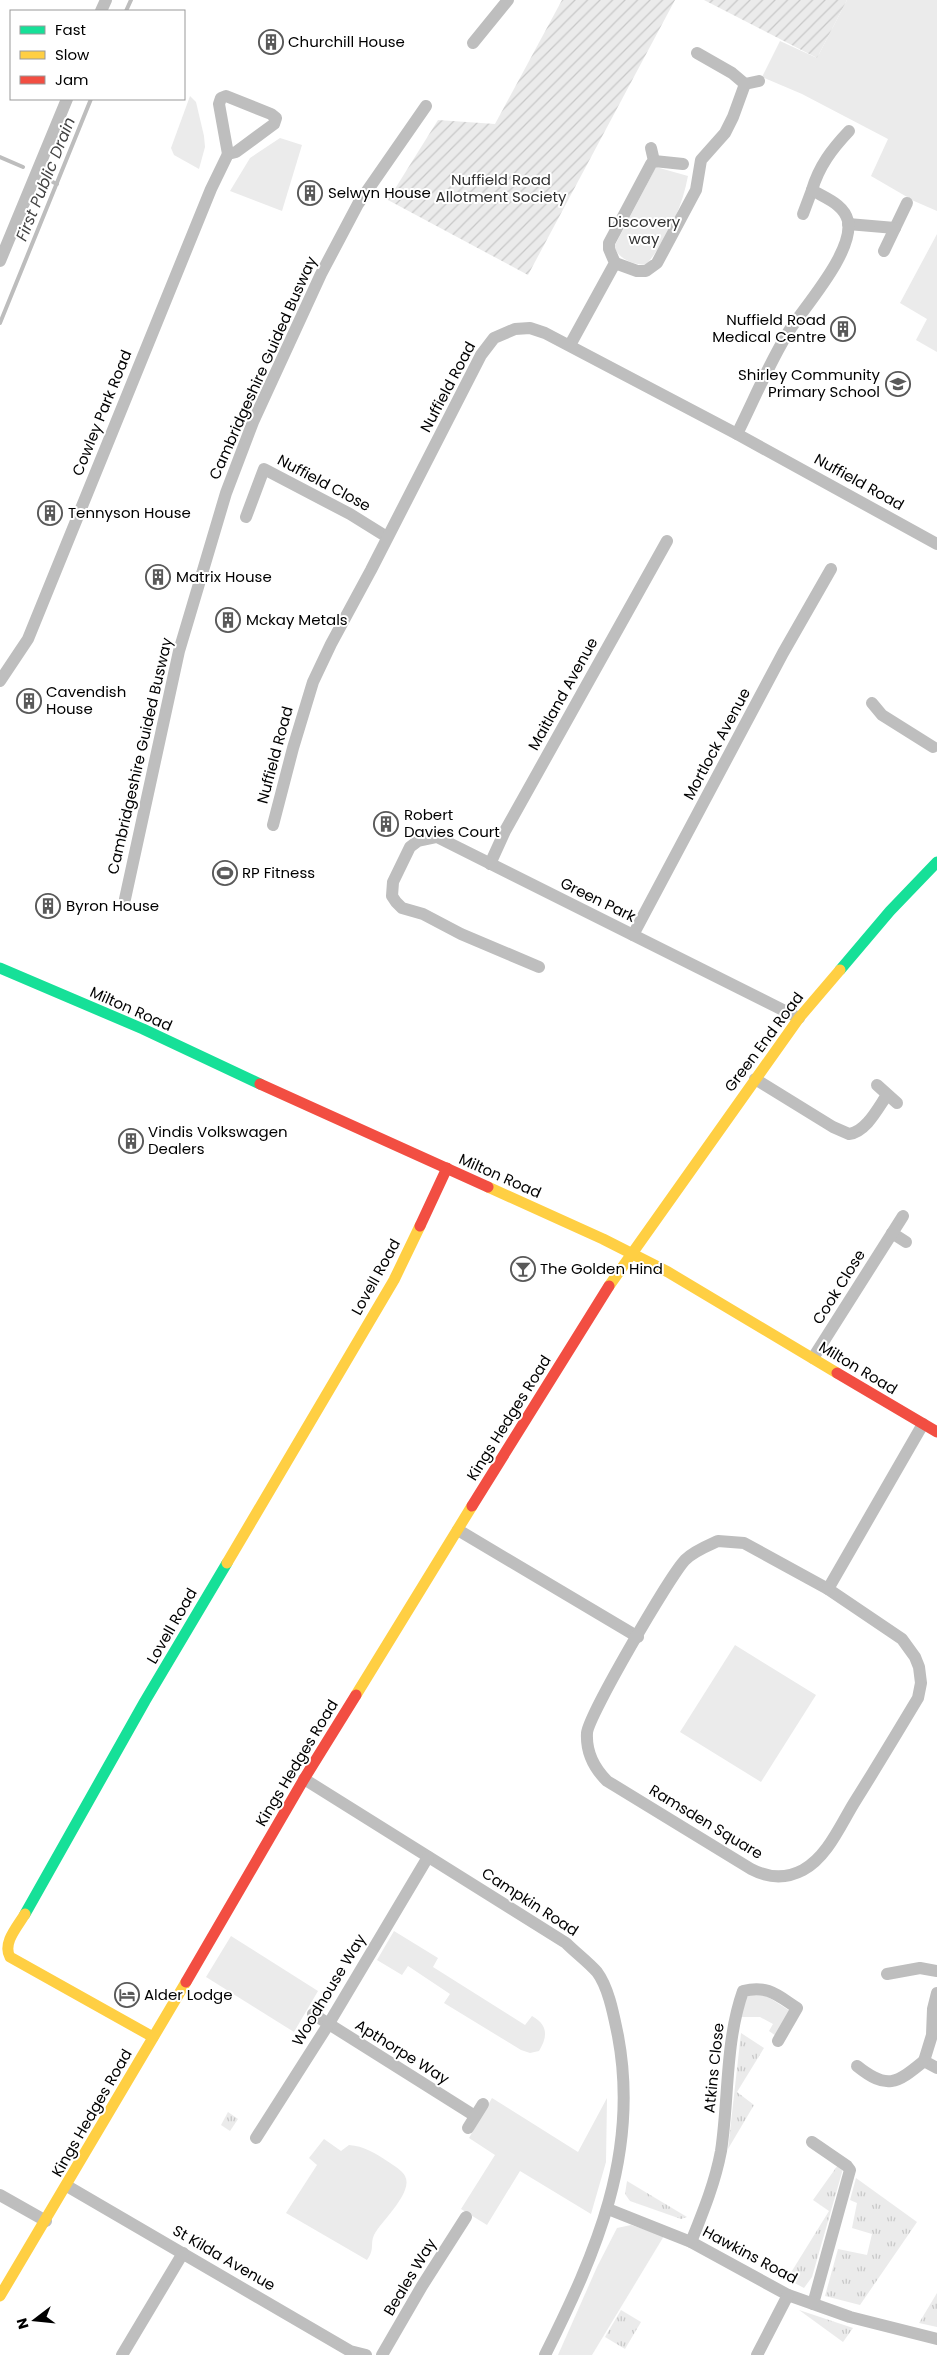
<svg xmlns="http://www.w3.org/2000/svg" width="937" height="2355" viewBox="0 0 937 2355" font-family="Poppins,sans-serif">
  <defs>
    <pattern id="grass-tufts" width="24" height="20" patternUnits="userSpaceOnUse" patternTransform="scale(1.25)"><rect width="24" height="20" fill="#ebebeb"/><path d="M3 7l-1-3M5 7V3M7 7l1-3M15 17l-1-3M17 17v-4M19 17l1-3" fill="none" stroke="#c8c8c8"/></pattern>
    <pattern id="garden-furrows" width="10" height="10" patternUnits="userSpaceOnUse" patternTransform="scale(1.25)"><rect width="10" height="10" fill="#ebebeb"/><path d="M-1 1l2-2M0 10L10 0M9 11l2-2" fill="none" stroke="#c8c8c8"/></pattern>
  </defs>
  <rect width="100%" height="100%" fill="#fff"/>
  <g fill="url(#grass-tufts)">
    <polygon points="741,2033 764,2048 737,2092 754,2105 728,2149"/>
    <polygon points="228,2112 238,2119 230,2131 221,2125"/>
    <polygon points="838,2165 843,2169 812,2277 804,2288 787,2279 829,2211 813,2200"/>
    <polygon points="856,2178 917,2222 860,2305 825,2296 838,2249 867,2255 872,2234 852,2228 857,2203 850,2200"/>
    <polygon points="627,2181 687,2217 681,2219 630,2201 625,2194"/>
    <polygon points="937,2293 937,2327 919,2323"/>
    <polygon points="621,2310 641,2322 625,2349 605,2337"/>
    <polygon points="799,2310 853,2328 843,2342"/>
  </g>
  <g fill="#ebebeb">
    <polygon points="847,0 937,0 937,211 914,201 871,176 888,139 802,94 762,77 780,41 817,58"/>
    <polygon points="190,96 196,102 204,136 205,147 199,169 174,155 171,148"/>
    <polygon points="280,138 302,145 282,211 230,191 250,158"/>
    <path d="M 656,167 L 688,176 C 682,208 667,240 646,265 C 632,264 620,260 614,247 Z"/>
    <polygon points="937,234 937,352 916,340 927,319 900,303"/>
    <polygon points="735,1645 816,1695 761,1782 680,1732"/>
    <path d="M 394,1931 L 438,1958 L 433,1967 L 525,2025 L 532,2016 C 548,2025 548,2036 539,2051 L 530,2053 L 521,2050 L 444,2003 L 450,1994 L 408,1966 L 402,1975 L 377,1960 Z"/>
    <polygon points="231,1936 318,1991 294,2032 206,1977"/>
    <polygon points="754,1992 765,1995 790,2011 776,2036 769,2031 773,2024 760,2017 740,2017 744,1999"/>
    <polygon points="492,2098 578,2152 607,2098 606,2162 591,2214 520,2171 487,2225 461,2209 495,2155 469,2138"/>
    <path d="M 324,2139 L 341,2151 L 349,2145 C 364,2146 375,2153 387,2161 C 393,2165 402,2170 405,2176 C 414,2192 382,2220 374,2235 C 370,2244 375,2249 367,2260 L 286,2213 L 317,2165 L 309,2158 Z"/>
    <polygon points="631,2225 664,2236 592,2355 558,2355 597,2267 617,2228"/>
  </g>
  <g fill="url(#garden-furrows)">
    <polygon points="562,0 675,0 528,275 388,200 438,120 495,124"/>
    <polygon points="704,0 847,0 817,58"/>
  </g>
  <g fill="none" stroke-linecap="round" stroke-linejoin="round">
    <g stroke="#bdbdbd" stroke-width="4">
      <polyline points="126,11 131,0"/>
      <polyline points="0,157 23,167"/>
      <polyline points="44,178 57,184"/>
      <polyline points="0,323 91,99"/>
    </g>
    <g stroke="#bebebe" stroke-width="12">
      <polyline points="101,11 106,0"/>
      <polyline points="473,43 508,0"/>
      <polyline points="745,84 759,81"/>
      <polygon points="226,96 271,114 276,118 274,124 236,152 228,154 219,104 221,98"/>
      <polyline points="651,148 654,161"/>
      <polyline points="803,214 812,190"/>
      <polyline points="848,224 895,228 907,203"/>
      <polyline points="884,251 895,228"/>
      <polyline points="0,261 67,99"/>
      <polyline points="615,263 637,271 646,271 657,263 696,190 701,160 725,133 733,117 745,84 732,73 697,53"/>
      <polyline points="570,345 615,263 609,249 609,243 651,164 654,161 683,164"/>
      <path d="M 737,434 C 754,400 769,363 789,331 C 805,306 854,252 848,221 C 844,204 825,198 812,190 C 819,166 832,149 849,131"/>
      <polyline points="246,517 264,469 350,514 387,537"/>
      <polyline points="0,681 28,639 211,189 228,154"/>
      <polyline points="872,703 882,715 933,747"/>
      <polyline points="273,825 293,748 313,682 331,644 371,570 481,355 494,338 515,329 530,328 545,333 737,434 937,544"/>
      <polyline points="490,864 505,831 667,541"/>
      <polyline points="125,899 179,651 226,493 253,422 321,274 358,204 426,106"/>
      <polyline points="633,935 783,653 831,569"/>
      <polyline points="539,967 461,934 423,914 402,908 396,902 392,896 393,882 410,847 418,841 437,837 799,1018"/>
      <path d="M 755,1079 L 833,1127 L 849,1134 C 866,1132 878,1108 887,1095"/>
      <polyline points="877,1085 897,1103"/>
      <polyline points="892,1233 906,1242"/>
      <polyline points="813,1358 903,1216"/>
      <polyline points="458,1530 638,1637"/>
      <path d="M 718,1541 L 744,1543 L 828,1589 L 902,1639 L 915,1657 L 919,1667 L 921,1683 L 918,1698 C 897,1733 876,1768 854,1803 C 840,1826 827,1857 803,1870 C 786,1879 768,1878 751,1869 L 607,1781 C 594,1768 586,1751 587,1733 C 588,1716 670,1576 685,1560 C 694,1551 707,1546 718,1541 Z"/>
      <polyline points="828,1589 923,1424"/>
      <path d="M 304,1779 L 566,1943 C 576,1953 588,1962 597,1972 C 609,1988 614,2017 618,2036 C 640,2153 596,2253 545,2355"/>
      <polyline points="887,1974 920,1968 937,1971"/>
      <polyline points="937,1993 933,2009 932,2035 924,2061 937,2068"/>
      <polyline points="313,2014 475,2116"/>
      <path d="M 857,2066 C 887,2090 896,2084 924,2061"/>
      <polyline points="468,2128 483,2104"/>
      <polyline points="256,2138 328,2025 428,1857"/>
      <polyline points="812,2142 847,2166 850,2170 813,2304"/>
      <polyline points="67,2186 350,2351 366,2355"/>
      <polyline points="0,2195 46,2221"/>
      <polyline points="608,2209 691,2242 788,2295 850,2317 937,2339"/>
      <path d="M 691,2242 C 703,2212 715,2183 721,2151 C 729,2098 725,2042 743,1991 C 768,1985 777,1995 797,2008 L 778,2041"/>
      <polyline points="122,2355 183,2253"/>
      <polyline points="382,2355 422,2286 466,2217"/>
      <polyline points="757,2355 788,2295"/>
    </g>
    <g stroke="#16e098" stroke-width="11">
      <polyline points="0,968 143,1029 260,1084"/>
      <polyline points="840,970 890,911 937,862"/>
      <polyline points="25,1914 145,1701 227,1563"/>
    </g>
    <g stroke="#ffcf43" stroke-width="11">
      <polyline points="488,1187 603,1239 668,1272 837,1373"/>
      <polyline points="609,1286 799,1018 840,970"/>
      <polyline points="227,1563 394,1280 420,1226"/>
      <polyline points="356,1695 472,1506"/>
      <path d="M 25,1914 C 18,1926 2,1943 10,1957 L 153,2037"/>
      <polyline points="0,2296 186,1982"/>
    </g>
    <g stroke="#f24e42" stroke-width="11">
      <polyline points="260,1084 488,1187"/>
      <polyline points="420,1226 447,1168"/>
      <polyline points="837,1373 937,1432"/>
      <polyline points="472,1506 609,1286"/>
      <polyline points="186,1982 304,1779 356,1695"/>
    </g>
  </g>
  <defs>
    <symbol id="building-ring" viewBox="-11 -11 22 22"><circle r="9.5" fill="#fff" stroke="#595959" stroke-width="1.5"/><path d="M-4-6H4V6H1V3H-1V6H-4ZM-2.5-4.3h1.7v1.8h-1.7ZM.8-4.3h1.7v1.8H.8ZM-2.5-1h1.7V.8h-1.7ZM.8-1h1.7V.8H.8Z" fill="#595959"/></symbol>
    <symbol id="school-ring" viewBox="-11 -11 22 22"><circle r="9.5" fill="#fff" stroke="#595959" stroke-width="1.5"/><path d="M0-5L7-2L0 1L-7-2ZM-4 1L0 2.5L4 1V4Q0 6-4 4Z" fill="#595959"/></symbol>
    <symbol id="stadium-ring" viewBox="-11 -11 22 22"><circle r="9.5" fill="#fff" stroke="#595959" stroke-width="1.5"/><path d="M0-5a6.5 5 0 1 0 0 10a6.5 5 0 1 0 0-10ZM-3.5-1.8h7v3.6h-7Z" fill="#595959"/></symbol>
    <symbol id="bar-ring" viewBox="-11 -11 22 22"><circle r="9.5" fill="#fff" stroke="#595959" stroke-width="1.5"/><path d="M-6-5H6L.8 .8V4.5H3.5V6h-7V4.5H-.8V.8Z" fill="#595959"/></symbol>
    <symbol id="hotel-ring" viewBox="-11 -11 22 22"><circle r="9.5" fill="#fff" stroke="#595959" stroke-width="1.5"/><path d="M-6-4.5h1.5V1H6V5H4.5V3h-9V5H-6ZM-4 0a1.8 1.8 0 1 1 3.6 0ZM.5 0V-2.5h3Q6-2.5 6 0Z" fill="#595959"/></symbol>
  </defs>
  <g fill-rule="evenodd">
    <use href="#building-ring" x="257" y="28" width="28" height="28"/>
    <use href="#building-ring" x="296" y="179" width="28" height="28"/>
    <use href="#building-ring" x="829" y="315" width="28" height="28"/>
    <use href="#school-ring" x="884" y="370" width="28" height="28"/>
    <use href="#building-ring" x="36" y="499" width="28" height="28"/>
    <use href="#building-ring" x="144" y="563" width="28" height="28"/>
    <use href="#building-ring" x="214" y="606" width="28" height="28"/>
    <use href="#building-ring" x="15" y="687" width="28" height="28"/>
    <use href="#building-ring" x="372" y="810" width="28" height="28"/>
    <use href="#stadium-ring" x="211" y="859" width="28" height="28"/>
    <use href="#building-ring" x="34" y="892" width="28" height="28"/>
    <use href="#building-ring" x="117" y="1127" width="28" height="28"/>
    <use href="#bar-ring" x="509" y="1255" width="28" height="28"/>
    <use href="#hotel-ring" x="113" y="1981" width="28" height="28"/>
  </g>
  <g text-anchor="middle" stroke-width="4" stroke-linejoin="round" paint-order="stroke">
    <g font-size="15" fill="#000" stroke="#fff" text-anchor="start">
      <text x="288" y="47">Churchill House</text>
      <text x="328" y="198">Selwyn House</text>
      <text x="826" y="325" text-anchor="end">Nuffield Road<tspan x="826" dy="17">Medical Centre</tspan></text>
      <text x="880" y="380" text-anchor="end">Shirley Community<tspan x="880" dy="17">Primary School</tspan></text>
      <text x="68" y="518">Tennyson House</text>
      <text x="176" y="582">Matrix House</text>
      <text x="246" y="625">Mckay Metals</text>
      <text x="46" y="697">Cavendish<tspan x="46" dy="17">House</tspan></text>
      <text x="404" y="820">Robert<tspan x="404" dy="17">Davies Court</tspan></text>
      <text x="242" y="878">RP Fitness</text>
      <text x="66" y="911">Byron House</text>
      <text x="148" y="1137">Vindis Volkswagen<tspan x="148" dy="17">Dealers</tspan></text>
      <text x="540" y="1274">The Golden Hind</text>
      <text x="144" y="2000">Alder Lodge</text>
    </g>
    <g font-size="15" fill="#313131" stroke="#fff">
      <text x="501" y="185">Nuffield Road<tspan x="501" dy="17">Allotment Society</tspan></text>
      <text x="644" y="227">Discovery<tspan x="644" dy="17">way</tspan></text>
    </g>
    <g font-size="15" fill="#000" stroke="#fff">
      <text transform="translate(263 368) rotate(-66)" y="5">Cambridgeshire Guided Busway</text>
      <text transform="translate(448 387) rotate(-62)" y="5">Nuffield Road</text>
      <text transform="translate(102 413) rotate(-68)" y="5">Cowley Park Road</text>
      <text transform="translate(859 482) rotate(29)" y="5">Nuffield Road</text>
      <text transform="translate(324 483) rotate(28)" y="5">Nuffield Close</text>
      <text transform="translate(563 694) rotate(-61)" y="5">Maitland Avenue</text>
      <text transform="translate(717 744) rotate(-62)" y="5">Mortlock Avenue</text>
      <text transform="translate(275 755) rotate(-75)" y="5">Nuffield Road</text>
      <text transform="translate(140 756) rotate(-77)" y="5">Cambridgeshire Guided Busway</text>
      <text transform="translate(598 900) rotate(26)" y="5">Green Park</text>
      <text transform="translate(131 1009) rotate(24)" y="5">Milton Road</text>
      <text transform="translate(764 1042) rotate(-53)" y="5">Green End Road</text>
      <text transform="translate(500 1176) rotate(24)" y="5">Milton Road</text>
      <text transform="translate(376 1277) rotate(-61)" y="5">Lovell Road</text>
      <text transform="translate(839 1287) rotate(-58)" y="5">Cook Close</text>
      <text transform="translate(858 1368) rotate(31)" y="5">Milton Road</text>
      <text transform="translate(509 1418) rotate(-58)" y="5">Kings Hedges Road</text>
      <text transform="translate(172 1626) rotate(-60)" y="5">Lovell Road</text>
      <text transform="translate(297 1763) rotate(-59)" y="5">Kings Hedges Road</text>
      <text transform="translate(706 1822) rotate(31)" y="5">Ramsden Square</text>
      <text transform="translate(530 1902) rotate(33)" y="5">Campkin Road</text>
      <text transform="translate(329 1990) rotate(-59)" y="5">Woodhouse Way</text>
      <text transform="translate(402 2052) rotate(32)" y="5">Apthorpe Way</text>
      <text transform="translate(714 2068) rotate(-84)" y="5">Atkins Close</text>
      <text transform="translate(92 2113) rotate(-60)" y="5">Kings Hedges Road</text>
      <text transform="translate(750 2255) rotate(28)" y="5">Hawkins Road</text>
      <text transform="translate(224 2258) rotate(30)" y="5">St Kilda Avenue</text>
      <text transform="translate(410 2277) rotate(-59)" y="5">Beales Way</text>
    </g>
    <g font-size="16" font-style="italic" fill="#424242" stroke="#fff">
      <text transform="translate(45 179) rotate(-68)" y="6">First Public Drain</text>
    </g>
  </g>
  <rect x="10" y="10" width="175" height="90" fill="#ffffff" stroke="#999999"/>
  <rect x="20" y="26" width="25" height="8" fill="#16e098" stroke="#999999"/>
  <text x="55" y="35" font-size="15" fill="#000000">Fast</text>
  <rect x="20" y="51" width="25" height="8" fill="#ffcf43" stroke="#999999"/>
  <text x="55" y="60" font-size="15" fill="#000000">Slow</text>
  <rect x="20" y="76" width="25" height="8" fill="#f24e42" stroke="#999999"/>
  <text x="55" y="85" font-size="15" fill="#000000">Jam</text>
  <g transform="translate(35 2320) rotate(254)" stroke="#ffffff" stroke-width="4" paint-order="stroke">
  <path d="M0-4L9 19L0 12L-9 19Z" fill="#000000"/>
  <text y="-8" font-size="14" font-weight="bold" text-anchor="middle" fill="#000000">N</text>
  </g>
</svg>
